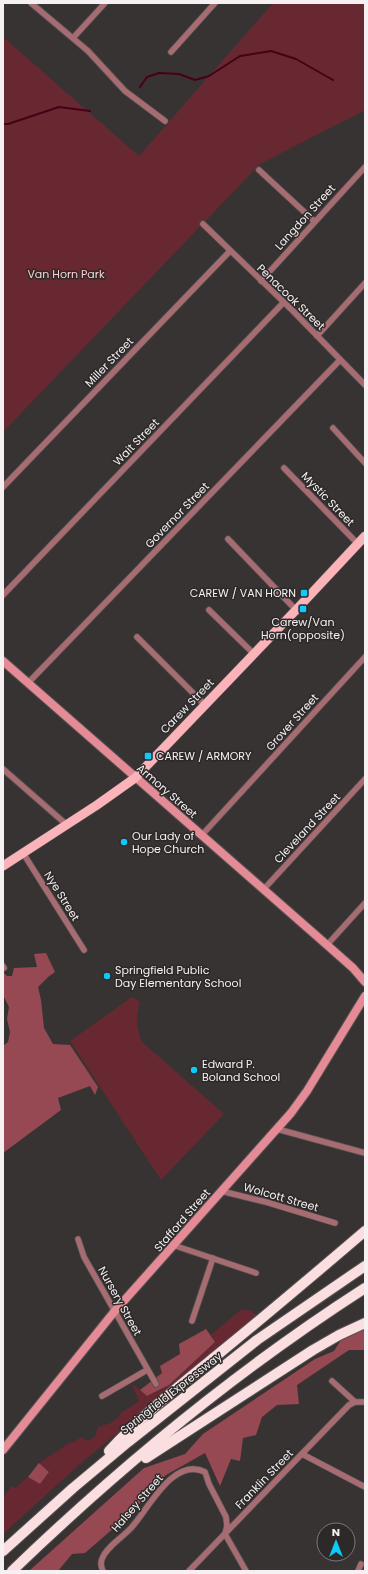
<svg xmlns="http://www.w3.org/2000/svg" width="368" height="1574" viewBox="0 0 368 1574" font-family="Poppins,sans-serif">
  <rect width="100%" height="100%" fill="#383333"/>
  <g fill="#672832">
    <polygon points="273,3 365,3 365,110 260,164 3,432 3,37 139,156"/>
    <path d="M 132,997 L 140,1002 C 136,1017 136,1028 142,1042 L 224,1114 L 161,1180 L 70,1041 Z"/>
    <polygon points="242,1309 251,1311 257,1316 80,1464 3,1534 3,1497 12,1486 15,1488 28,1477 40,1484 49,1472 39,1463 71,1442 72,1443 82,1437 87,1441 95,1437 98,1427 111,1423 119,1417 121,1413 139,1401 131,1383 148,1396 169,1385 215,1342 211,1335"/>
  </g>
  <g fill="#964953">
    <polygon points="46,953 55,972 48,977 38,987 41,1000 44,1028 53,1044 70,1045 98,1087 95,1095 90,1086 58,1098 61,1110 3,1153 3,1046 8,1042 10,1032 7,1019 9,1007 3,995 3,972 7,976 12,976 14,968 37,967 34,954"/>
    <polygon points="206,1329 215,1342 169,1385 147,1396 140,1390 162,1373 160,1366 180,1354 179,1344"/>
    <polygon points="365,1329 365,1350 349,1350 297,1385 299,1404 277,1405 262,1417 256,1435 243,1438 240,1461 231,1459 220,1486 205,1453 166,1475 131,1513 85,1553 72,1554 58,1571 29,1571 144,1468 185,1454 203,1434 315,1359 334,1351 341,1340"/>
    <polygon points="39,1463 49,1472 40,1484 28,1477"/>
  </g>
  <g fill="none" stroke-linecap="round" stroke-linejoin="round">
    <g stroke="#470014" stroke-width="2">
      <polyline points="140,87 147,77 159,73 179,74 195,80 209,76 240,56 271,51 296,59 333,80"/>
      <polyline points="3,124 8,124 59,107 90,111"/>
    </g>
    <defs>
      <g id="minor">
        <polyline points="31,3 88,51 125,91 165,121"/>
        <polyline points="73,38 105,3"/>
        <polyline points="171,52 215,3"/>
        <polyline points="259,170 314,221"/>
        <polyline points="203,224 293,311 365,385"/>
        <polyline points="261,281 365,167"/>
        <polyline points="317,336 365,283"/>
        <polyline points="333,428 365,463"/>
        <polyline points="284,468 358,544"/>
        <polyline points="3,487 230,251"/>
        <polyline points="228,539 296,610"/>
        <polyline points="3,595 283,303"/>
        <polyline points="209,610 254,654"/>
        <polyline points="137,637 205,705"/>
        <polyline points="28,683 340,360"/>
        <polyline points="3,769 67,825"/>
        <polyline points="201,836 365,657"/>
        <polyline points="23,853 84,950"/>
        <polyline points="263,890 365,779"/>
        <polyline points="327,945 365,903"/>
        <polyline points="3,966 4,968"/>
        <polyline points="277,1129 365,1153"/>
        <polyline points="221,1191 266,1202 335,1223"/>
        <polyline points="78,1239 84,1257 156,1384"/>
        <polyline points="173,1245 256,1273"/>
        <polyline points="192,1321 213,1258"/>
        <polyline points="332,1381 355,1402 365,1402"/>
        <polyline points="102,1396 147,1370"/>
        <polyline points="302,1454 365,1487"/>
        <path d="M 103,1571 C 101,1567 100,1564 102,1559 C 106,1547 122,1538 131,1528 C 148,1510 173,1456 205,1472 L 209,1484 L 226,1517 L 227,1526 L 225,1534 L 246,1571"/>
        <polyline points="189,1571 349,1405 355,1402"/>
        <polyline points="358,1571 361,1564"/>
      </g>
      <g id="secondary">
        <polyline points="3,661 327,945 353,968 365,982"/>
        <polyline points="3,1450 114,1312 291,1113 307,1091 365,996"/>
      </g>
      <polyline id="primary" points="3,866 97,805 135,778 296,610 365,536"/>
      <g id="motorway">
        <path d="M 109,1451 C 141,1416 179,1386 216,1356 C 266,1315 316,1273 365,1231"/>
        <polyline points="146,1458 313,1350 339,1335 365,1323"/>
        <polyline points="3,1551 73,1488 128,1442 257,1340 365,1266"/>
        <path d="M 12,1571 C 120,1467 239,1369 365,1288"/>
      </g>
    </defs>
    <use href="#minor" stroke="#565152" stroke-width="7"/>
    <use href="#secondary" stroke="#565152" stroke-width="10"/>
    <use href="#primary" stroke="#565152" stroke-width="10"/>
    <use href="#motorway" stroke="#565152" stroke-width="12"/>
    <use href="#minor" stroke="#a66c72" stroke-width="5.5"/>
    <use href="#secondary" stroke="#e58b95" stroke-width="8"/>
    <use href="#primary" stroke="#fab3b9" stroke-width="9"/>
    <use href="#motorway" stroke="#fbdee0" stroke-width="10"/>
  </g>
  <g fill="#0dcafa" stroke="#2d2929" stroke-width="1.5">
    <rect x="300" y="589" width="8" height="8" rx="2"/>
    <rect x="299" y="605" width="8" height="8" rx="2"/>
    <rect x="144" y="752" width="8" height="8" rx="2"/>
    <circle cx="124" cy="842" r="4"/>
    <circle cx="107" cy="976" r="4"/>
    <circle cx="194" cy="1070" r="4"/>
  </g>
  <g text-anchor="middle" stroke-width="3" stroke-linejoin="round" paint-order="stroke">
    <g font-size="11" fill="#f5f1f2" stroke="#2d2929">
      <text transform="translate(305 217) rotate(-48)" y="4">Langdon Street</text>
      <text transform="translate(291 297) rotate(44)" y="4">Penacook Street</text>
      <text transform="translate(109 362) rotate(-46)" y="4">Miller Street</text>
      <text transform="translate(136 442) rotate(-46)" y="4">Wait Street</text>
      <text transform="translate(328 499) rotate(46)" y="4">Mystic Street</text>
      <text transform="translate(177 515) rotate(-46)" y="4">Governor Street</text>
      <text transform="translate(187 706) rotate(-46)" y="4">Carew Street</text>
      <text transform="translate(292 722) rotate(-48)" y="4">Grover Street</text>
      <text transform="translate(167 791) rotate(41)" y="4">Armory Street</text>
      <text transform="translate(307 828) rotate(-47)" y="4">Cleveland Street</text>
      <text transform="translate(62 896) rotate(58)" y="4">Nye Street</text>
      <text transform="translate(281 1197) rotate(16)" y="4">Wolcott Street</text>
      <text transform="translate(182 1220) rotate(-49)" y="4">Stafford Street</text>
      <text transform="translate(120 1301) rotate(61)" y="4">Nursery Street</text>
      <text transform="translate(171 1393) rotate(-38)" y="4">Springfield Expressway</text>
      <text transform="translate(264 1479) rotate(-46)" y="4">Franklin Street</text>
      <text transform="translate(137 1503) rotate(-49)" y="4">Halsey Street</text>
    </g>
    <g font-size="11" fill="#ffd0d3" stroke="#2d2929">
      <text x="66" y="278">Van Horn Park</text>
    </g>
    <g font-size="11" fill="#f5f1f2" stroke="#2d2929" text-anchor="start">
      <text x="296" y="597" text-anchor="end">CAREW / VAN HORN</text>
      <text x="303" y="626" text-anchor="middle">Carew/Van<tspan x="303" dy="13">Horn(opposite)</tspan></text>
      <text x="156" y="760">CAREW / ARMORY</text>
      <text x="132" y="840">Our Lady of<tspan x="132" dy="13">Hope Church</tspan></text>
      <text x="115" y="974">Springfield Public<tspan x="115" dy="13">Day Elementary School</tspan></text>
      <text x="202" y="1068">Edward P.<tspan x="202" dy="13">Boland School</tspan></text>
    </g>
  </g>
  <rect width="368" height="1574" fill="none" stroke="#f5f1f2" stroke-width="8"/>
  <g transform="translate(336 1542)"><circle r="19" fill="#2d2929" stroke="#7d7979"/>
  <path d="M0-3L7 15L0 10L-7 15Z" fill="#0dcafa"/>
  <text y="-6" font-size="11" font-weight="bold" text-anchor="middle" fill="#f5f1f2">N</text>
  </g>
</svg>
